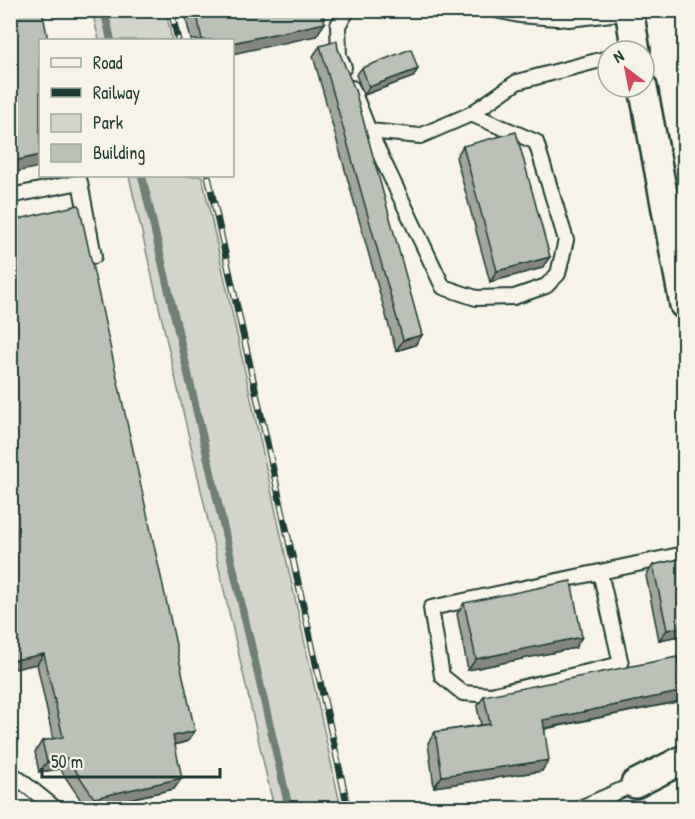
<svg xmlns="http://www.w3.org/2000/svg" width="695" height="819" viewBox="0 0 695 819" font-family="'Patrick Hand',sans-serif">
  <rect width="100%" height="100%" fill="#f7f3e8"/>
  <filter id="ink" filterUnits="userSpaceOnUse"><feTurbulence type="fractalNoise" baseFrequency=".0167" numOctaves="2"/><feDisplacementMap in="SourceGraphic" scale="12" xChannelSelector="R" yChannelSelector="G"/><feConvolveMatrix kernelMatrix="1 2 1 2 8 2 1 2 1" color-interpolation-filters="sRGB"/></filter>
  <g filter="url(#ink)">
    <g fill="#d3d5ca" stroke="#79897f" stroke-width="1.5">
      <polygon points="92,11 166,11 172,40 99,40"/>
      <polygon points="129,176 202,176 341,808 274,808"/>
    </g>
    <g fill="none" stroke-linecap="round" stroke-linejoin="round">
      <g stroke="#6f8077" stroke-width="8">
        <polyline points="104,10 111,40"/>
        <polyline points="142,176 289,808"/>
      </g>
      <defs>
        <g id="service">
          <polyline points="496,10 519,15 569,19 629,12"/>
          <polyline points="344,67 339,56 338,25 348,10"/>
          <polyline points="352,88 369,131 443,287 476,298 514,297 546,286 558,274 566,240 536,142 471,114"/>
          <polyline points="369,131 420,136 471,114 517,82 608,58"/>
          <polyline points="10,196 80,182 94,256"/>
          <polyline points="600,572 621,664 491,695 463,693 442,676 431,608 684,554"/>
          <polyline points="10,772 55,808"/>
          <polyline points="580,808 635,784"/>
        </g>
        <g id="minor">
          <polyline points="629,10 636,51"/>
          <polyline points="643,87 684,305"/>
          <polyline points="635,784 684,759"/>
        </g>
      </defs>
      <use href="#service" stroke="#1f3d34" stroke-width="18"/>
      <use href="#minor" stroke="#1f3d34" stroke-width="32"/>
      <use href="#service" stroke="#f7f3e8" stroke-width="14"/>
      <use href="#minor" stroke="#f7f3e8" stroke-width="27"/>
      <defs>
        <g id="rail">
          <polyline points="171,10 178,40"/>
          <polyline points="208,176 348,808"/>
        </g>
      </defs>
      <use href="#rail" stroke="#1f3d34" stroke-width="7"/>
      <use href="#rail" stroke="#f7f3e8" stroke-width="4.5" stroke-dasharray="14" stroke-linecap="butt"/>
    </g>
    <g fill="#a1a69d" stroke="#1f3d34" stroke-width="1.5">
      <polygon points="184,10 322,10 316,36 232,40 191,40"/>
      <polygon points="320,46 338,49 422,335 415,345 396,351 313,56"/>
      <polygon points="362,68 413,77 364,95 356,75"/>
      <polygon points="463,146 542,268 490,282 456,157"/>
      <polygon points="10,221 195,731 188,741 175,745 174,789 90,808 86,808 60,769 39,772 35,752 42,741 53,739 37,664"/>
      <polygon points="684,558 684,635 659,640 646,576 653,565"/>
      <polygon points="464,603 575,648 468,670 457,614"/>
      <polygon points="684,691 676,702 545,729 542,771 434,787 428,743 435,732 481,725 477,707 484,696"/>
    </g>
    <g fill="#83877f" stroke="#1f3d34" stroke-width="1.5">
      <polygon points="325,23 316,36 232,54 232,43"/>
      <polygon points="418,69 413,77 364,95 369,87"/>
      <polygon points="40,155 40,167 10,173 10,162"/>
      <polygon points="550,257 542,268 490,282 497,271"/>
      <polygon points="422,335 415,345 396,351 403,340"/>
      <polygon points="684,626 684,635 659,640 667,630"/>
      <polygon points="582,637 575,648 468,670 476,659"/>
      <polygon points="44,654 37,664 10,670 10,661"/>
      <polygon points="684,691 676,702 536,730 543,720"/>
      <polygon points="195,731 188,741 166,747 173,736"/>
      <polygon points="67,758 60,769 39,772 47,762"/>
      <polygon points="549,760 542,771 434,787 442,776"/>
      <polygon points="182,778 174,789 87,808 94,798"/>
    </g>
    <g fill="#bbc1b6" stroke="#1f3d34" stroke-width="1.5">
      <polygon points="10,10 42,10 48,40 40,40 40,155 10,162"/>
      <polygon points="196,10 322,10 325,23 232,43 232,40 202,40"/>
      <polygon points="337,41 338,49 355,90 422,335 403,340 320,46"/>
      <polygon points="411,49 418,69 369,87 362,68"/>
      <polygon points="516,132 550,257 497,271 463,146"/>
      <polygon points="79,205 195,731 173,736 182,778 94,798 67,758 47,762 42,741 63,737 44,654 10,661 10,221"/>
      <polygon points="684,558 684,626 667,630 653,565"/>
      <polygon points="571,581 582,637 476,659 464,603"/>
      <polygon points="677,657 684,691 543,720 549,760 442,776 435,732 490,724 484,696"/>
    </g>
  </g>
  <rect width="695" height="819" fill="none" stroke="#f7f3e8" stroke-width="36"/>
  <rect x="18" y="18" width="659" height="783" fill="none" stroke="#1f3d34" stroke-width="2" filter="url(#ink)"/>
  <rect x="39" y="39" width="195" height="138" fill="#f7f3e8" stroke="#a1aaa0" stroke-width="1.5"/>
  <rect x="51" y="58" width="30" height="9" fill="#f7f3e8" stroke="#a1aaa0" stroke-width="1.5"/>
  <text x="93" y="69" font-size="18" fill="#1f3d34">Road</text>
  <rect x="51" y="88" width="30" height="9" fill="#1f3d34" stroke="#a1aaa0" stroke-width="1.5"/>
  <text x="93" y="99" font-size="18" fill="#1f3d34">Railway</text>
  <rect x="51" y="114" width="30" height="18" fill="#d3d5ca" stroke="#a1aaa0" stroke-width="1.5"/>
  <text x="93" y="129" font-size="18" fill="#1f3d34">Park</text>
  <rect x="51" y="144" width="30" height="18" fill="#bbc1b6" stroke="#a1aaa0" stroke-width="1.5"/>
  <text x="93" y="159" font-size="18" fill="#1f3d34">Building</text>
  <g transform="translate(626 69) rotate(328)"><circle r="28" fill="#f7f3e8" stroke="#a1aaa0" stroke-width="1.5"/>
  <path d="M0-4.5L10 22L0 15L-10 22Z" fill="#d1495b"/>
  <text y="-9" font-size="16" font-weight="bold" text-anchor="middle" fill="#1f3d34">N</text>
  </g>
  <path d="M42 768v9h178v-9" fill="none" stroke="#1f3d34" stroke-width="3"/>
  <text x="51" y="768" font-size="18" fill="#1f3d34" stroke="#f7f3e8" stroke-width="4.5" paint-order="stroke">50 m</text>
</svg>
